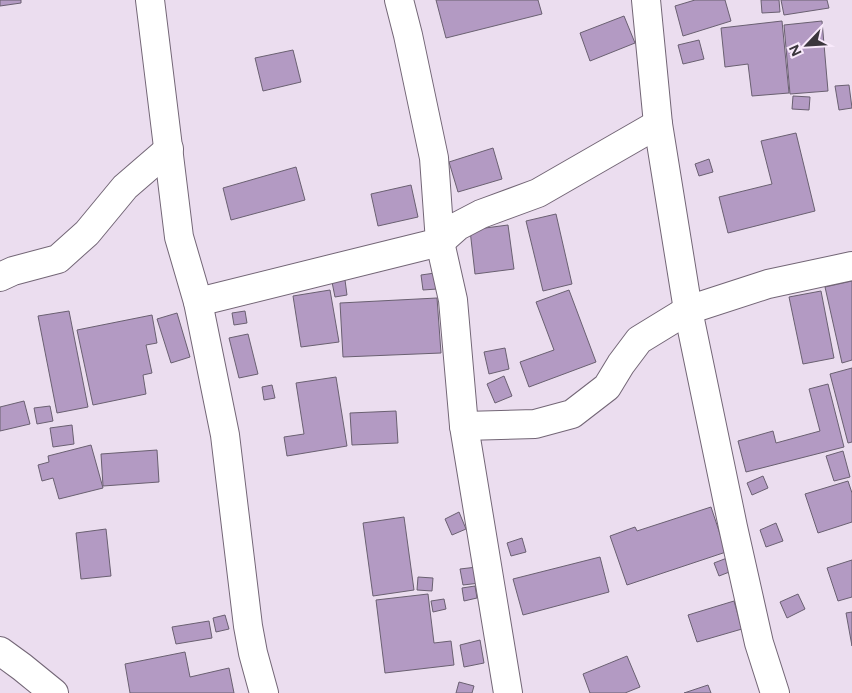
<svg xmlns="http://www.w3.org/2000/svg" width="852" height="693" viewBox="0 0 852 693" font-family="Figtree,sans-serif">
  <rect width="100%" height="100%" fill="#ebddef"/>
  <g fill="#b39ac3" stroke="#6a6071">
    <polygon points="0,0 21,0 21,3 0,6"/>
    <polygon points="436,0 538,0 542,14 446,38"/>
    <polygon points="695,0 725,0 731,21 683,36 675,6"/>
    <polygon points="761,0 779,0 780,12 762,13"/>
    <polygon points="781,0 827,0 829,8 784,15"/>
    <polygon points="624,16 635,43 590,61 580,33"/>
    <polygon points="782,21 789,93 752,96 748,64 725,67 721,28"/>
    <polygon points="822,21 828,91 790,94 784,25"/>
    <polygon points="699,40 704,59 683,64 678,45"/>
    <polygon points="293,50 301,82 263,91 255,58"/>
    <polygon points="849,85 852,108 839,110 835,86"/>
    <polygon points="793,96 810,97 809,110 792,109"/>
    <polygon points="796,133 815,211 728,233 719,197 772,184 761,141"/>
    <polygon points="493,148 502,179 458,192 449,162"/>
    <polygon points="709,159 713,172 699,176 695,164"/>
    <polygon points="296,167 305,200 231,220 223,188"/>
    <polygon points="411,185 418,217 378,226 371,194"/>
    <polygon points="556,214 572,284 543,291 526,221"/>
    <polygon points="508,225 514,269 475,274 470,230"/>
    <polygon points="435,273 437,289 423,290 421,275"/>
    <polygon points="345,280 347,295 335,297 332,282"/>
    <polygon points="852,281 852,360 842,363 825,287"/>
    <polygon points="330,290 339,342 301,347 293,296"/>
    <polygon points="569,290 596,362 529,387 520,362 554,350 536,302"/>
    <polygon points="821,291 834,358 803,364 789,297"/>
    <polygon points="437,298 441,353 343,357 340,303"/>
    <polygon points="69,311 88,407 57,413 38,316"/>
    <polygon points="245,311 247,323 234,325 232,313"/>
    <polygon points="177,313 190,357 171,363 157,319"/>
    <polygon points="152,315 157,343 146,345 152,373 143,375 146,394 93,405 77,330"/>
    <polygon points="248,334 258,374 239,378 229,338"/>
    <polygon points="505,348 509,369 489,374 484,352"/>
    <polygon points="852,368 852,442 848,443 830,374"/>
    <polygon points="504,376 512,396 495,403 487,384"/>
    <polygon points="336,377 347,446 287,456 284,437 304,434 296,383"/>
    <polygon points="828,384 844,447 746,472 738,441 773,431 776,443 820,431 809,389"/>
    <polygon points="272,385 275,398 264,400 262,387"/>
    <polygon points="24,401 30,424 0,431 0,407"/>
    <polygon points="50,406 53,421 37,424 34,408"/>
    <polygon points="396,411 398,443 352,445 350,413"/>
    <polygon points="72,425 74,444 53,447 50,428"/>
    <polygon points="91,445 103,488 59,499 53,478 42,481 38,465 49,462 48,456"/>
    <polygon points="157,450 159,482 103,486 101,454"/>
    <polygon points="843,451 850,477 834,481 826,456"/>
    <polygon points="763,476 768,488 752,495 747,483"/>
    <polygon points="848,481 852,493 852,522 818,533 805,494"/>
    <polygon points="711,507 726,552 627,585 610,536 635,527 637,531"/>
    <polygon points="459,512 466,529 452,535 445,519"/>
    <polygon points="404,517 414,590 373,596 363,523"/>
    <polygon points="776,523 783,541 766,547 760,530"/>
    <polygon points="106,529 111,576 81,579 76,533"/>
    <polygon points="522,538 526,552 511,556 507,543"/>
    <polygon points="600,557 609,592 523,615 513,579"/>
    <polygon points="727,558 732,571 719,576 714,563"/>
    <polygon points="852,560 852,597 838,601 827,568"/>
    <polygon points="477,567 480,583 463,585 460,569"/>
    <polygon points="418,577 433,578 432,591 417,590"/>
    <polygon points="475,586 477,598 464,601 462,588"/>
    <polygon points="428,594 434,643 451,641 454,665 385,673 376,600"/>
    <polygon points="798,594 805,609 787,618 780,602"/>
    <polygon points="444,599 446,609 433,612 431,601"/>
    <polygon points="734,601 742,629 697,642 688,615"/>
    <polygon points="852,612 852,646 846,613"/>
    <polygon points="225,615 229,629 216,632 213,618"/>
    <polygon points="209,621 212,638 176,644 172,627"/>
    <polygon points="480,640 484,663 464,667 460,645"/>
    <polygon points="185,652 190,677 229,668 234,693 130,693 125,664"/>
    <polygon points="627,656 640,687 625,693 590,693 583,674"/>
    <polygon points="459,682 474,686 472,693 456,693"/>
    <polygon points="708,685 711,693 684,693"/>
  </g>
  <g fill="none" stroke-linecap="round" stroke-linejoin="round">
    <defs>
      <g id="street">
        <polyline points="150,0 179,237 198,302 225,435 248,626 253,653 264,693"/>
        <polyline points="399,0 408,35 434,158 440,242 453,300 464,426 508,693"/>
        <polyline points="646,0 658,124 688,310 733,527 759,643 775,693"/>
        <polyline points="0,277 13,271 58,259 87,233 125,187 169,149"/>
        <polyline points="198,302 440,242 458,226 481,214 538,193 658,124"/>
        <polyline points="464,426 535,424 572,414 607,387 621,364 639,340 688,310 768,284 852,266"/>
        <polyline points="0,651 22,667 54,693"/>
      </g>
    </defs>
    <use href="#street" stroke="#736676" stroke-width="30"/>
    <use href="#street" stroke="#fff" stroke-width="28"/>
  </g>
  <g transform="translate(807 45) rotate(245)" stroke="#f9eafc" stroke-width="4" paint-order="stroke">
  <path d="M0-4L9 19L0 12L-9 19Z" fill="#3b363d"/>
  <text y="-8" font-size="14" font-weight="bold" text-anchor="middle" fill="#3b363d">N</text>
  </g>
</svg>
